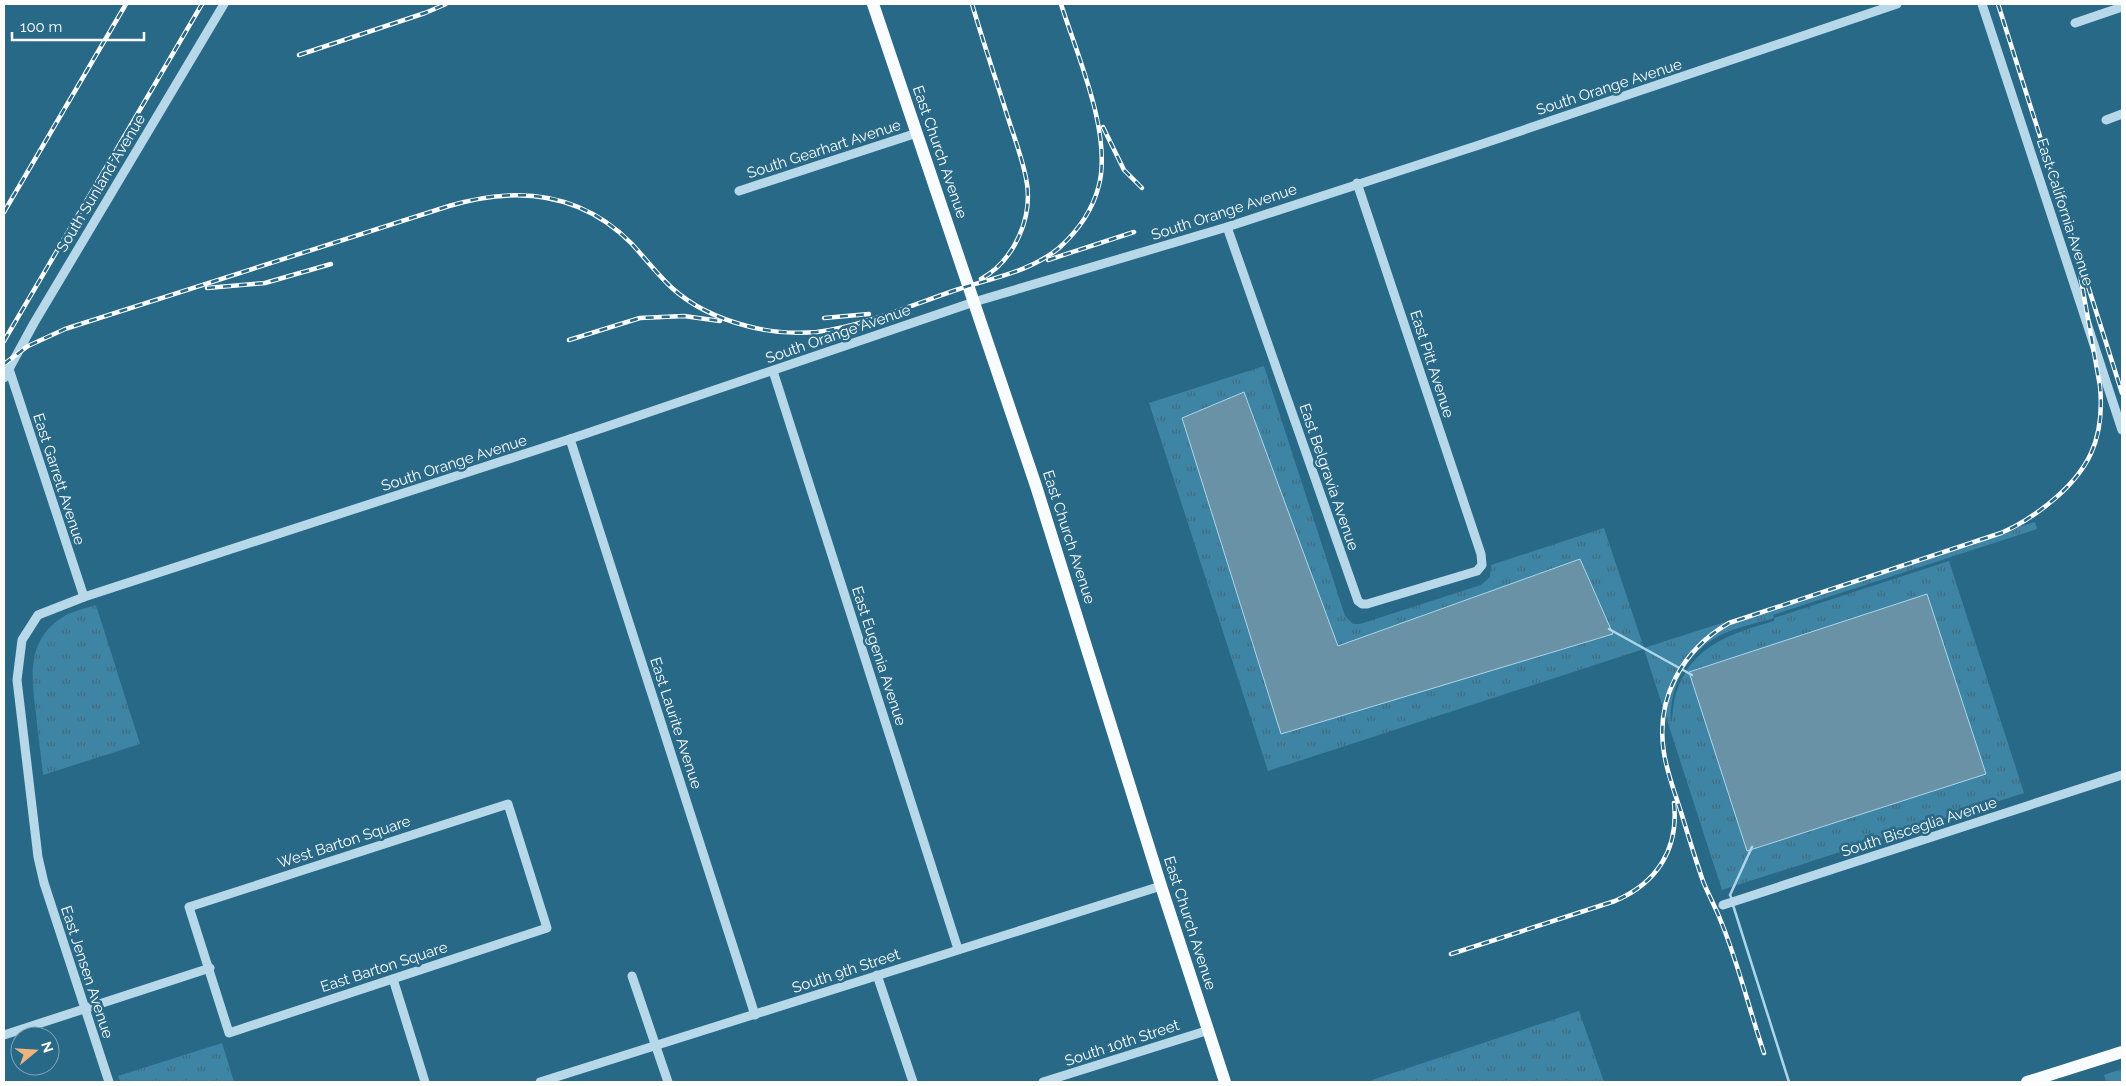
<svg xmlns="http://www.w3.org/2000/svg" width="2126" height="1086" viewBox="0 0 2126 1086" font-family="Raleway,sans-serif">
  <defs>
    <pattern id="grass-tufts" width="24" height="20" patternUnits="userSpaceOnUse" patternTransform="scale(1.25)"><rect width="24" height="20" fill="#3e84a5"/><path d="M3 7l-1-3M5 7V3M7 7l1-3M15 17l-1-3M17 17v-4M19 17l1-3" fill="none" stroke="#446b7d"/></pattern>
  </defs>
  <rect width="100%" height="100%" fill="#296988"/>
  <g fill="url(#grass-tufts)" fill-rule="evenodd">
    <path d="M 1264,366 L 1345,616 L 1353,624 L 1360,624 L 1481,585 L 1490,577 L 1491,565 L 1604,528 L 1644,648 L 2035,522 L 2037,529 L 1773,615 L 1774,618 L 1949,561 L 2024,793 L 1722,890 L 1644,649 L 1268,771 L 1149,403 ZM 1774,618 L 1774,621 C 1730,634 1692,645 1676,693 C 1673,703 1673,715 1671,723 C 1668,685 1690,648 1725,633 C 1741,626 1758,623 1774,618 Z"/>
    <path d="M 96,605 L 140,744 L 43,775 C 41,755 38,734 36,714 C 32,680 26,645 57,621 C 68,612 82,609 96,605 Z"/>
    <polygon points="1579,1011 1604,1082 1373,1082 1372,1080"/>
    <polygon points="222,1043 234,1082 120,1082 118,1076"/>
    <polygon points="2122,1069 2122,1082 2106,1082 2104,1075"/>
  </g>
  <g fill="#6a92a7" stroke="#abd6e9">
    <polygon points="1244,392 1338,646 1580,559 1613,634 1281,734 1182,418"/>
    <polygon points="1927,594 1986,774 1747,851 1689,672"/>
  </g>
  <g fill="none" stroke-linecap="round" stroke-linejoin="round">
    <g stroke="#abd6e9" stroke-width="2.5">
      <polyline points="1609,629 1692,675"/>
      <polyline points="1732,899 1730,895 1752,847"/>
      <polyline points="1733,905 1789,1082"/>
    </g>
    <g stroke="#b6d8e8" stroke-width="9">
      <polyline points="1982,4 2122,430"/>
      <polyline points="2075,23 2122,7"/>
      <polyline points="2106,120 2122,114"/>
      <polyline points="739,191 917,133"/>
      <polyline points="1227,227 1358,601 1362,604 1367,604 1477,571 1482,565 1481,554 1357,183"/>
      <polyline points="9,369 84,597"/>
      <polyline points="773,371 958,949"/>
      <polyline points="4,378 34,323 224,4"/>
      <polyline points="570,439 755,1015"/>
      <polygon points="508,804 547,928 229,1033 189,907"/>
      <polyline points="1723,905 2122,775"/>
      <polyline points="877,975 913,1082"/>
      <polyline points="632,976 668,1082"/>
      <polyline points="393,979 425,1082"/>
      <polyline points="4,1035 210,968"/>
      <polyline points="109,1082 44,883 38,857 17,680 22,640 38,615 84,597 570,439 974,302 1227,227 1479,145 1897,4"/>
      <polyline points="540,1082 1161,886"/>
      <polyline points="1043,1082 1209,1030"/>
    </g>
    <g stroke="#f9fcfe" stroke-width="12">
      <polyline points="873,4 1036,486 1161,886 1225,1082"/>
      <polyline points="2027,1082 2122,1052"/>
    </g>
    <defs>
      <g id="rail">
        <path d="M 972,4 C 982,38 993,71 1004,105 C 1011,129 1021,153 1026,178 C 1034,216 1015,260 981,279"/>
        <polyline points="1998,4 2077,253"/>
        <polyline points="299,55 425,13 446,4"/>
        <polyline points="1103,127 1124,170 1142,188"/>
        <polyline points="4,212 126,4"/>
        <polyline points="1048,260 1134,232"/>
        <polyline points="2088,286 2122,393"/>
        <polyline points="207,288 265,283 331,264"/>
        <polyline points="824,318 869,314"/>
        <polyline points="569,340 640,318 684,316 720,321"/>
        <polyline points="4,341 202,4"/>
        <path d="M 4,364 L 28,346 L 65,329 L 449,206 C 516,186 579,191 631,243 C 645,258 657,274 672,288 C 693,307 720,319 747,326 C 769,332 794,334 817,332 C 863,326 912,305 956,290 C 991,278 1030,272 1059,248 C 1078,231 1093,209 1099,185 C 1112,133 1077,55 1061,4"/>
        <path d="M 1451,954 L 1615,901 C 1657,883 1679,849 1674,803"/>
        <path d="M 1764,1053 C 1749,1009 1738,962 1720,919 C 1715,906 1708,894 1703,881 C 1695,858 1688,835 1681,812 C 1675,793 1667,773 1664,753 C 1655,699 1682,650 1729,623 L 2001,533 C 2018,526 2033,516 2047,505 C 2089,472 2105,439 2100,386 L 2075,246"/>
      </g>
    </defs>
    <use href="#rail" stroke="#fff" stroke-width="4.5"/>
    <use href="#rail" stroke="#296988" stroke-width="2.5" stroke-dasharray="8" stroke-linecap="butt"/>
  </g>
  <g text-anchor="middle" stroke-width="5" stroke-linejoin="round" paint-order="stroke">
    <g font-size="15" fill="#fff" stroke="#296988">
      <text transform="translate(1609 87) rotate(-18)" y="5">South Orange Avenue</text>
      <text transform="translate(824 149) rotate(-18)" y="5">South Gearhart Avenue</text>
      <text transform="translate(940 152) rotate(71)" y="5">East Church Avenue</text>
      <text transform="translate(101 183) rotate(-59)" y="5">South Sunland Avenue</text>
      <text transform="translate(1224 212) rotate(-18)" y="5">South Orange Avenue</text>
      <text transform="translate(2065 212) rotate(72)" y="5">East California Avenue</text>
      <text transform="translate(838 334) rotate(-19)" y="5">South Orange Avenue</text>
      <text transform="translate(1432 364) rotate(72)" y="5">East Pitt Avenue</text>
      <text transform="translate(454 463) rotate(-18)" y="5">South Orange Avenue</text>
      <text transform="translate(1329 477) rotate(71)" y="5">East Belgravia Avenue</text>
      <text transform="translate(59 479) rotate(72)" y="5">East Garrett Avenue</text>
      <text transform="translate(1069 537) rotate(72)" y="5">East Church Avenue</text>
      <text transform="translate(879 656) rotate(72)" y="5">East Eugenia Avenue</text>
      <text transform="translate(676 723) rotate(72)" y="5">East Laurite Avenue</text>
      <text transform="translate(1919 827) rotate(-18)" y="5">South Bisceglia Avenue</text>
      <text transform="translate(344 842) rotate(-18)" y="5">West Barton Square</text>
      <text transform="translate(1190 923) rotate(72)" y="5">East Church Avenue</text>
      <text transform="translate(384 967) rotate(-18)" y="5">East Barton Square</text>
      <text transform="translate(846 971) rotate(-18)" y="5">South 9th Street</text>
      <text transform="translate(87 972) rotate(72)" y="5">East Jensen Avenue</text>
      <text transform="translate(1122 1043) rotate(-18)" y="5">South 10th Street</text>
    </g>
  </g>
  <rect width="2126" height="1086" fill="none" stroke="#ffffff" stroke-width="10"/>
  <g transform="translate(35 1051) rotate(72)"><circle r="24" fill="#296988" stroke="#7fa5b8"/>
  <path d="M0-4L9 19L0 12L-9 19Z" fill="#efb47d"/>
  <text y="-8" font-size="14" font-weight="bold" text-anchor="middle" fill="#ffffff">N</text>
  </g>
  <path d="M12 32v8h132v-8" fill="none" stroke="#ffffff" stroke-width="2.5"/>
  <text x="20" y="32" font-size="15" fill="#ffffff" stroke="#296988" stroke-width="4" paint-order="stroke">100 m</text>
</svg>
